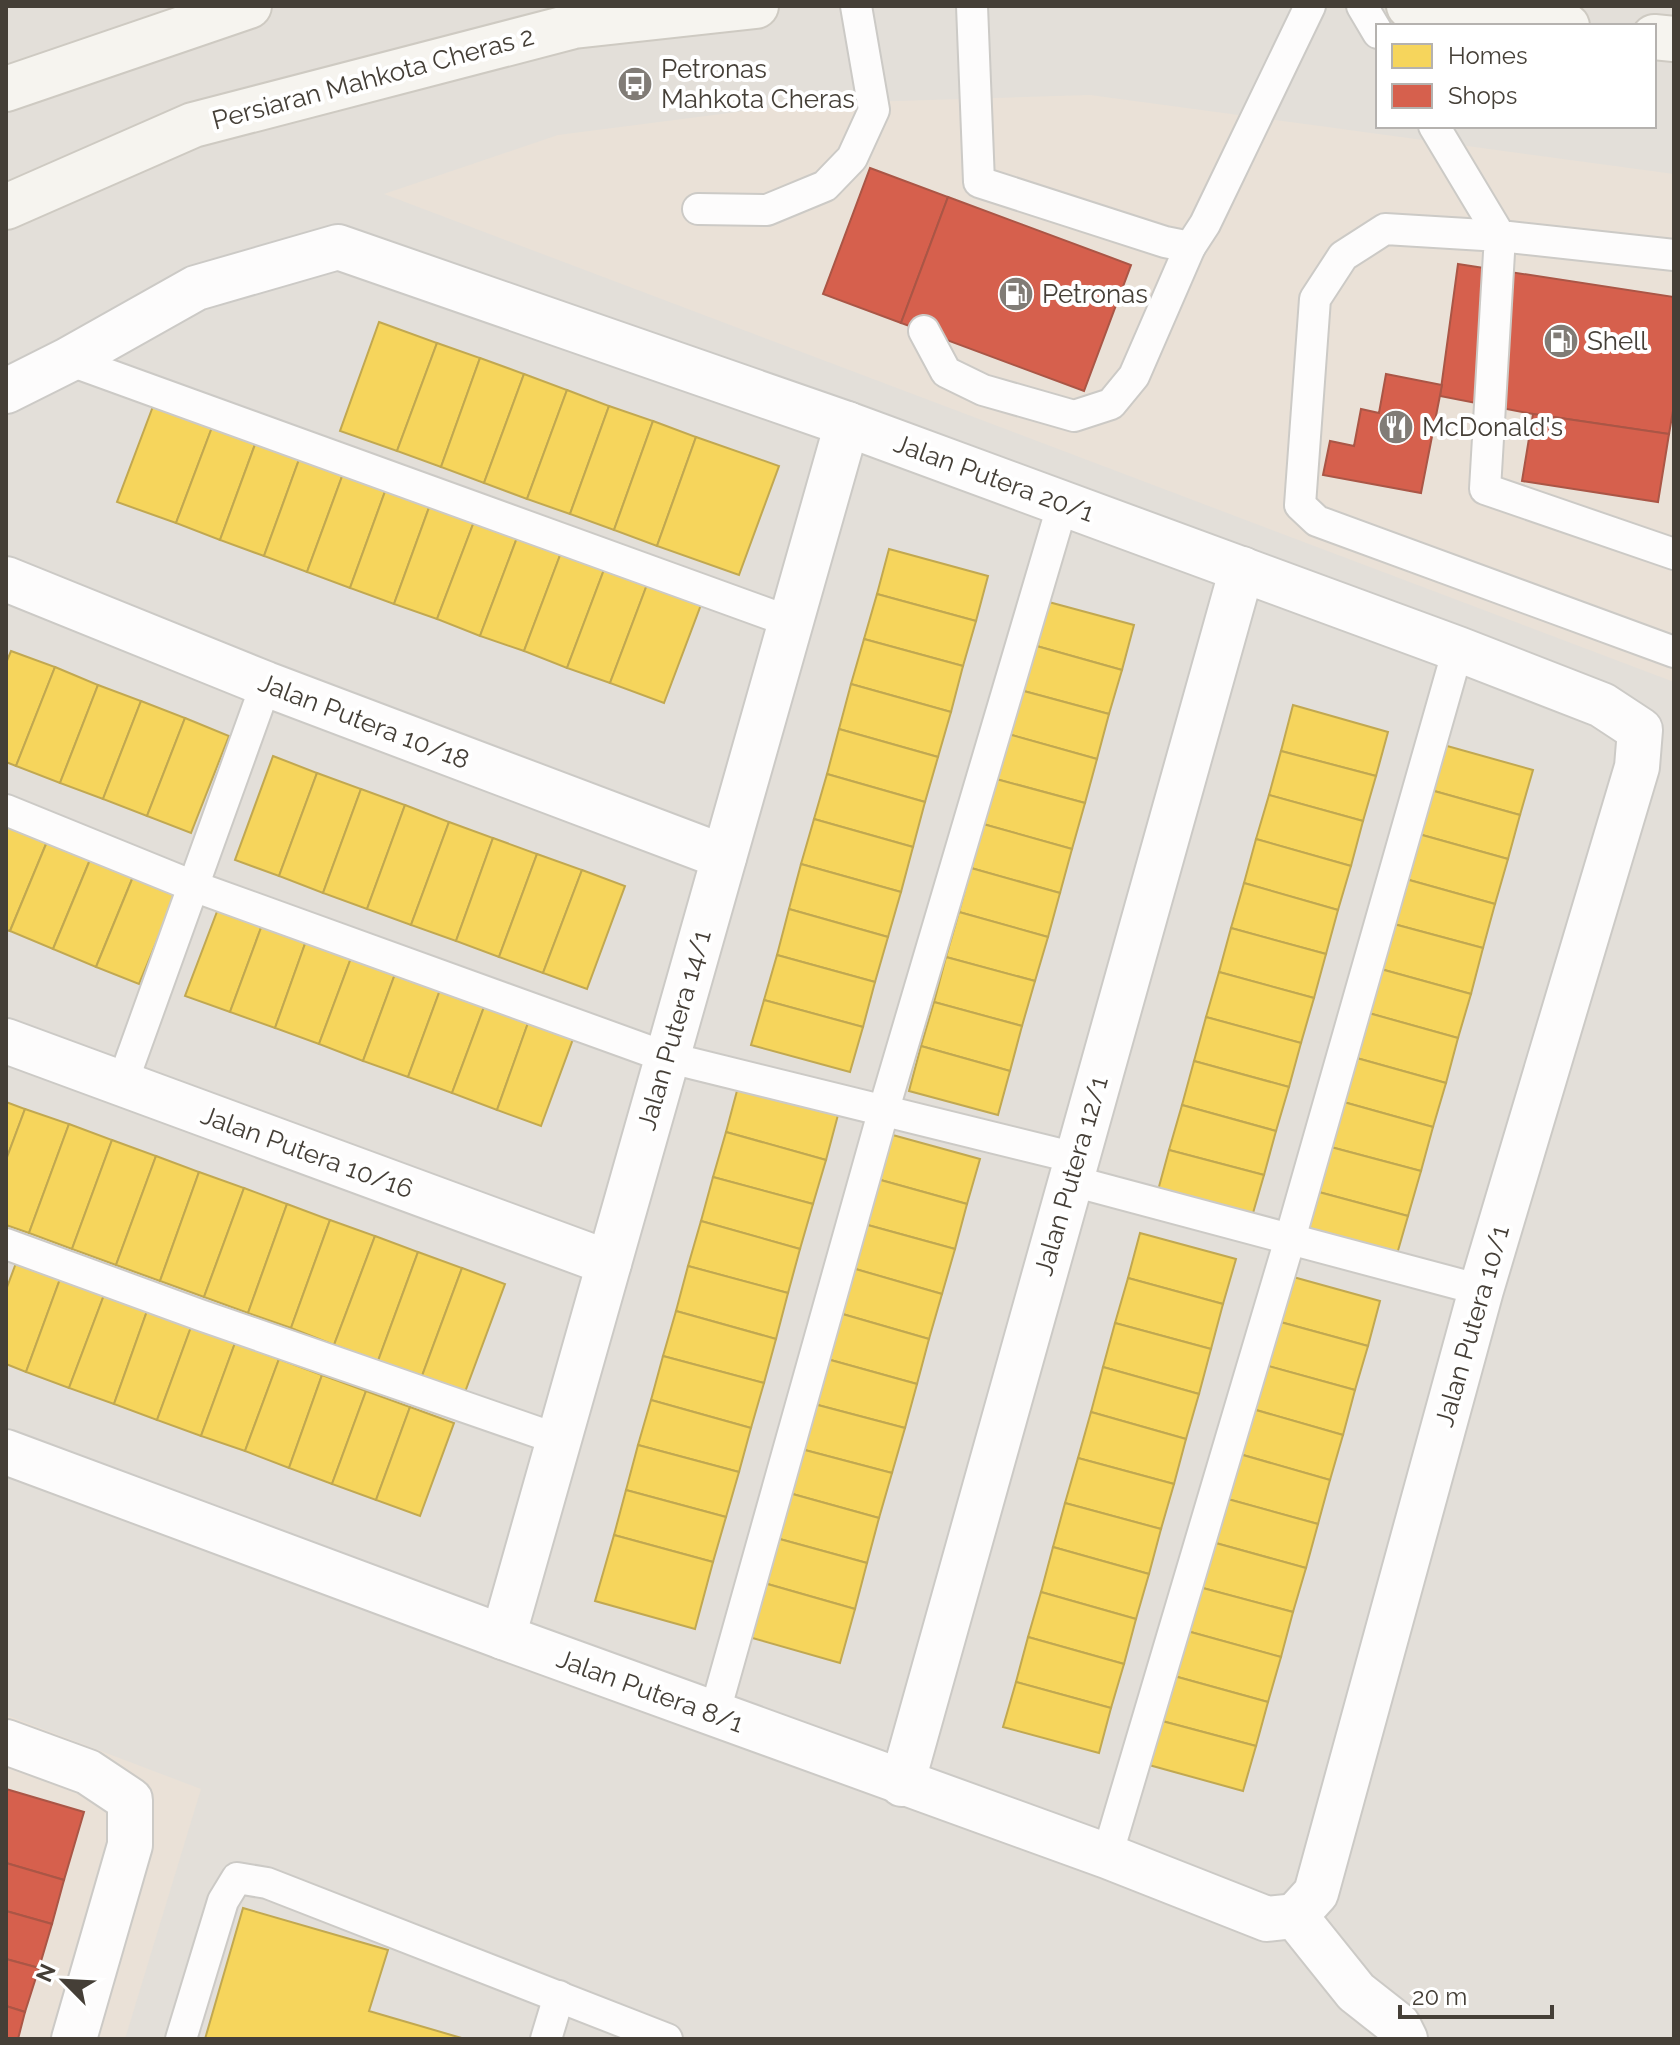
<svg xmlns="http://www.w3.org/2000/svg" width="1680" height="2045" viewBox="0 0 1680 2045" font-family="Raleway,sans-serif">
  <rect width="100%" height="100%" fill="#f0eeea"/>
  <path fill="#e3dfd9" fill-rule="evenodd" d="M 6,6 L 1674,6 L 1674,2039 L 6,2039 ZM 1378,26 L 1654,26 L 1654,126 L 1378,126 Z"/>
  <g fill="#eae1d7">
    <polygon points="1090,95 1674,174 1674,682 384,194 558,135 800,104"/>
    <polygon points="6,1715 201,1789 125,2039 6,2039"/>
  </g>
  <g fill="#f6d55c" stroke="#c1a851" stroke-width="2">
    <polygon points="379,322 437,343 397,451 340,431"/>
    <polygon points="437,343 480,358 441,467 397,451"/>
    <polygon points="480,358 524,374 484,483 441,467"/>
    <polygon points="524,374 567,390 527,499 484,483"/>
    <polygon points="567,390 609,406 570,514 527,499"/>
    <polygon points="155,401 214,422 176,523 117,502"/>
    <polygon points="609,406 653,421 614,530 570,514"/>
    <polygon points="653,421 696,437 657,546 614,530"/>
    <polygon points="214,422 257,439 220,540 176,523"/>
    <polygon points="696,437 779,466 739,575 657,546"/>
    <polygon points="257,439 301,454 264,556 220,540"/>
    <polygon points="301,454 344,471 307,572 264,556"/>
    <polygon points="344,471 387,486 350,588 307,572"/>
    <polygon points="387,486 431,502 394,604 350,588"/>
    <polygon points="431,502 475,519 437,619 394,604"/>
    <polygon points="475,519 518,535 480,636 437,619"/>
    <polygon points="518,535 562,550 524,651 480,636"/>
    <polygon points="889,549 988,576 976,621 877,594"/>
    <polygon points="562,550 605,567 567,668 524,651"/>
    <polygon points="605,567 648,582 610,683 567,668"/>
    <polygon points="648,582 702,602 664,703 610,683"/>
    <polygon points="877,594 976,621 963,666 864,639"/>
    <polygon points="1045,601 1134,625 1122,670 1033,645"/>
    <polygon points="864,639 963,666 951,712 851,684"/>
    <polygon points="1033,645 1122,670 1109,714 1020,690"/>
    <polygon points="11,651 55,667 16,766 6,762 6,663"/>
    <polygon points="55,667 98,685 60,783 16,766"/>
    <polygon points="851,684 951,712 938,757 839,729"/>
    <polygon points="98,685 141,701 103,799 60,783"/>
    <polygon points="1020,690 1109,714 1097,759 1008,734"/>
    <polygon points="141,701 185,718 147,816 103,799"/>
    <polygon points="1293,705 1388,732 1376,776 1281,751"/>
    <polygon points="185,718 229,736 191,833 147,816"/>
    <polygon points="839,729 938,757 925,802 827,774"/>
    <polygon points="1008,734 1097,759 1085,803 996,779"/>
    <polygon points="1440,744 1533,770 1520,815 1427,789"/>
    <polygon points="1281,751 1376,776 1363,821 1269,795"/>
    <polygon points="273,756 317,773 279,876 235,860"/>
    <polygon points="317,773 361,789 323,893 279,876"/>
    <polygon points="827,774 925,802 913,847 814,819"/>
    <polygon points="996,779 1085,803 1072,849 983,824"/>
    <polygon points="361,789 405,805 367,909 323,893"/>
    <polygon points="1427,789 1520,815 1508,859 1415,833"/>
    <polygon points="1269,795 1363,821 1351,866 1256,839"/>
    <polygon points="405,805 449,822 411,925 367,909"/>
    <polygon points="6,818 51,832 10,931 6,930"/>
    <polygon points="814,819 913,847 901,892 801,864"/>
    <polygon points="449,822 493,838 456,941 411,925"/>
    <polygon points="983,824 1072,849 1060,893 971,868"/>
    <polygon points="51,832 94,850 53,949 10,931"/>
    <polygon points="1415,833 1508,859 1495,904 1402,878"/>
    <polygon points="493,838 537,854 499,957 456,941"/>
    <polygon points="1256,839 1351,866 1338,910 1244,883"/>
    <polygon points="94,850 137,867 96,967 53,949"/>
    <polygon points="537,854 582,870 543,973 499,957"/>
    <polygon points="801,864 901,892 888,937 789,909"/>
    <polygon points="137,867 180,885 139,984 96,967"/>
    <polygon points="971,868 1060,893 1048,937 959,912"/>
    <polygon points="582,870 625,886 587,989 543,973"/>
    <polygon points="1402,878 1495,904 1483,948 1390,923"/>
    <polygon points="1244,883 1338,910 1326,954 1231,928"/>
    <polygon points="218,909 262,925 230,1012 185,996"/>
    <polygon points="789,909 888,937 875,982 777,955"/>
    <polygon points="959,912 1048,937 1035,981 946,957"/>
    <polygon points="1390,923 1483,948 1471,994 1377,968"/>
    <polygon points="262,925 306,941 275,1028 230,1012"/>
    <polygon points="1231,928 1326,954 1314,998 1219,972"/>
    <polygon points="306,941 351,958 319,1044 275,1028"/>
    <polygon points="777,955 875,982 863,1027 764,1000"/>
    <polygon points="946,957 1035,981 1022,1026 934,1002"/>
    <polygon points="351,958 395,974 363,1061 319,1044"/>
    <polygon points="1377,968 1471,994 1458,1038 1365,1012"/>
    <polygon points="1219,972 1314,998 1301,1043 1206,1017"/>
    <polygon points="395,974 440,990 408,1077 363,1061"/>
    <polygon points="440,990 484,1007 452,1093 408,1077"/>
    <polygon points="764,1000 863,1027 850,1072 751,1045"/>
    <polygon points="934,1002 1022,1026 1010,1071 921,1046"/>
    <polygon points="484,1007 528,1023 497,1110 452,1093"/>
    <polygon points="1365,1012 1458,1038 1446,1083 1353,1057"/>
    <polygon points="1206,1017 1301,1043 1289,1087 1194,1061"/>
    <polygon points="528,1023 573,1039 541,1126 497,1110"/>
    <polygon points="921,1046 1010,1071 998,1115 909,1091"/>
    <polygon points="1353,1057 1446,1083 1433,1127 1340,1101"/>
    <polygon points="1194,1061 1289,1087 1276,1131 1182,1105"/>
    <polygon points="738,1087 838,1115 826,1160 726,1132"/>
    <polygon points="1340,1101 1433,1127 1421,1171 1327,1146"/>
    <polygon points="6,1102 25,1109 6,1160"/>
    <polygon points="1182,1105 1276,1131 1264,1175 1169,1150"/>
    <polygon points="25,1109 69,1124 29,1233 6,1225 6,1160"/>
    <polygon points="69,1124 112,1140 72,1249 29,1233"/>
    <polygon points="726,1132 826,1160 813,1204 713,1177"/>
    <polygon points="889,1134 980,1159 967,1204 877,1179"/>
    <polygon points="112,1140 156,1156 116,1265 72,1249"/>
    <polygon points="1327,1146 1421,1171 1408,1216 1315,1191"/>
    <polygon points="1169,1150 1264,1175 1251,1220 1157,1194"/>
    <polygon points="156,1156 199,1172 160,1281 116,1265"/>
    <polygon points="199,1172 244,1188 204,1297 160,1281"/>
    <polygon points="713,1177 813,1204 800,1249 701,1221"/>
    <polygon points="877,1179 967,1204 955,1249 864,1224"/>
    <polygon points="244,1188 287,1204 248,1313 204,1297"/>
    <polygon points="1315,1191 1408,1216 1395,1261 1302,1236"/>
    <polygon points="287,1204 330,1220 291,1328 248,1313"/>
    <polygon points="330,1220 375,1236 334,1345 291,1328"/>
    <polygon points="701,1221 800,1249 788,1293 688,1266"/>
    <polygon points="864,1224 955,1249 942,1294 852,1268"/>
    <polygon points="1140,1233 1236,1259 1223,1304 1128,1278"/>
    <polygon points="375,1236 418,1252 378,1361 334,1345"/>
    <polygon points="418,1252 462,1268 422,1376 378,1361"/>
    <polygon points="16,1263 60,1279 26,1372 6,1364 6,1290"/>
    <polygon points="688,1266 788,1293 776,1339 676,1311"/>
    <polygon points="462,1268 505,1284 465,1392 422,1376"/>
    <polygon points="852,1268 942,1294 929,1339 839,1313"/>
    <polygon points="1286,1275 1380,1301 1368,1346 1273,1320"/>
    <polygon points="1128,1278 1223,1304 1211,1349 1115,1323"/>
    <polygon points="60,1279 104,1295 69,1388 26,1372"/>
    <polygon points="104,1295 147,1311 114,1404 69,1388"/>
    <polygon points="147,1311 191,1327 157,1420 114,1404"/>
    <polygon points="676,1311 776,1339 764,1383 663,1356"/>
    <polygon points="839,1313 929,1339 917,1384 827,1359"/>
    <polygon points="1273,1320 1368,1346 1355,1390 1261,1364"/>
    <polygon points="1115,1323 1211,1349 1199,1394 1103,1367"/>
    <polygon points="191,1327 235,1343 201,1436 157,1420"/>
    <polygon points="235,1343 279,1359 245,1451 201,1436"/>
    <polygon points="663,1356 764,1383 751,1428 651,1400"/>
    <polygon points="279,1359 322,1375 289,1468 245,1451"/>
    <polygon points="827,1359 917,1384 905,1428 814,1404"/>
    <polygon points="1261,1364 1355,1390 1343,1435 1249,1408"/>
    <polygon points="1103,1367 1199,1394 1186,1439 1091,1412"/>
    <polygon points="322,1375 366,1391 332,1484 289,1468"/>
    <polygon points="366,1391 410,1407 376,1500 332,1484"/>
    <polygon points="651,1400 751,1428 739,1472 638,1445"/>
    <polygon points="814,1404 905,1428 892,1473 801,1449"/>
    <polygon points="410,1407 454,1423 420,1516 376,1500"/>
    <polygon points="1249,1408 1343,1435 1330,1480 1236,1453"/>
    <polygon points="1091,1412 1186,1439 1174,1484 1078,1458"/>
    <polygon points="638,1445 739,1472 726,1517 626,1490"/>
    <polygon points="801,1449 892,1473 879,1518 789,1493"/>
    <polygon points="1236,1453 1330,1480 1318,1524 1224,1498"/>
    <polygon points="1078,1458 1174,1484 1161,1529 1065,1503"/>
    <polygon points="626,1490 726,1517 713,1562 614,1535"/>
    <polygon points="789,1493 879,1518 867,1563 776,1538"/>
    <polygon points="1224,1498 1318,1524 1306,1568 1212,1542"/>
    <polygon points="1065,1503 1161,1529 1149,1574 1053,1547"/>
    <polygon points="614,1535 713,1562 695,1629 595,1601"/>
    <polygon points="776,1538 867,1563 855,1609 764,1583"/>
    <polygon points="1212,1542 1306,1568 1293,1612 1199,1587"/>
    <polygon points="1053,1547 1149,1574 1136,1619 1041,1592"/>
    <polygon points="764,1583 855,1609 840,1663 749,1637"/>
    <polygon points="1199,1587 1293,1612 1281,1657 1187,1631"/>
    <polygon points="1041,1592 1136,1619 1124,1664 1028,1637"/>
    <polygon points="1187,1631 1281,1657 1268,1702 1174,1676"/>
    <polygon points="1028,1637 1124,1664 1111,1708 1016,1682"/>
    <polygon points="1174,1676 1268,1702 1256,1746 1162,1721"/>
    <polygon points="1016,1682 1111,1708 1099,1753 1003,1727"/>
    <polygon points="1162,1721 1256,1746 1243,1791 1149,1765"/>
    <polygon points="243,1908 388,1950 369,2011 465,2039 205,2039"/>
  </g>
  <g fill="#d6604d" stroke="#aa5646" stroke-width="2">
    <polygon points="870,168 948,197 901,323 823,294"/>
    <polygon points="948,197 1131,265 1084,391 901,323"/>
    <polygon points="1458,264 1674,297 1674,405 1669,434 1533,414 1440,396"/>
    <polygon points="1386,374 1442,385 1421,493 1323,475 1330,441 1354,446 1361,409 1379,413"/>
    <polygon points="1533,414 1669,434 1658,502 1522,481"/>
    <polygon points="6,1789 84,1812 64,1880 6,1863"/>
    <polygon points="6,1863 64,1880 52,1924 6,1911"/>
    <polygon points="6,1911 52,1924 39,1968 6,1959"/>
    <polygon points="6,1959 39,1968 25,2012 6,2006"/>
    <polygon points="6,2006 25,2012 18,2039 6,2039"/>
  </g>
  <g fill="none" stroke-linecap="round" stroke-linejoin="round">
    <defs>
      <g id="lane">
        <polyline points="972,6 979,182 1165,242 1190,247 1205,224 1310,6"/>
        <polyline points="1362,6 1378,33"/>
        <polyline points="1434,126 1500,236 1674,255"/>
        <polyline points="698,209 767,210 825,186 852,158 874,110 856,6"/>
        <polyline points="924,331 946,372 983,390 1074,416 1111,404 1134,376 1190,247"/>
        <polyline points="68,360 791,622"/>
        <polyline points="1674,554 1485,489 1500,236 1385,229 1343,256 1315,299 1300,505 1317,521 1674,652"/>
        <polyline points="6,810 193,886 666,1057 1076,1158"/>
        <polyline points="122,1084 266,684"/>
        <polyline points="1069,1180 1481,1290"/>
        <polyline points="6,1244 200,1315 560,1440"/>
        <polyline points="714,1715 884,1109 1063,503"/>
        <polyline points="1107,1856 1290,1239 1458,649"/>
        <polyline points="181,2039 223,1901 237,1878 267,1883 667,2039"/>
        <polyline points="546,2039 559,1996"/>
      </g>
      <g id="street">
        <polyline points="6,391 68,360 196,288 338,247 847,424 1458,649 1602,705 1640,730 1637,767 1481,1290 1316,1893 1295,1916"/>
        <polyline points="6,579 266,684 724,857"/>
        <polyline points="6,1041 609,1263"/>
        <polyline points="6,1452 503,1637 1107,1856 1267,1919 1295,1916"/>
        <polyline points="503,1637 847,424"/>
        <polyline points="6,1742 88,1772 130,1800 130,1845 74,2039"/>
        <polyline points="902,1784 1242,569"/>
        <polyline points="1295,1916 1356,1992 1398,2025 1405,2039"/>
      </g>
      <g id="secondary">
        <polyline points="1409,6 1567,26"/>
        <polyline points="1654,37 1674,39"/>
        <polyline points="6,89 249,6"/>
        <polyline points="6,207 193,125 574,26 756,6"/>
      </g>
    </defs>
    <use href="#lane" stroke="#cccac6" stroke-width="34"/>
    <use href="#street" stroke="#cccac6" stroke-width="48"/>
    <use href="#secondary" stroke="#cecac2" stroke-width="48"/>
    <use href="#lane" stroke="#fdfcfc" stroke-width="30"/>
    <use href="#street" stroke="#fdfcfc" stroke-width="44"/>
    <use href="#secondary" stroke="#f6f4ef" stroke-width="44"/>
  </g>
  <defs>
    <symbol id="bus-disc" viewBox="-11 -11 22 22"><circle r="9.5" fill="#817c76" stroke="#fff"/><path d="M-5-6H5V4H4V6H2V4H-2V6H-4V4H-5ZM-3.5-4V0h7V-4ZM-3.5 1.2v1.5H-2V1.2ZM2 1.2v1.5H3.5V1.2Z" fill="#fff"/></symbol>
    <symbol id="fuel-disc" viewBox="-11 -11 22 22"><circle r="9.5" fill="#817c76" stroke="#fff"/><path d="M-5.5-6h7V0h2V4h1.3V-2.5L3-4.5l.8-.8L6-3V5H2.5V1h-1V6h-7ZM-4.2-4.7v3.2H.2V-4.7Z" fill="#fff"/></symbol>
    <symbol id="restaurant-disc" viewBox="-11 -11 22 22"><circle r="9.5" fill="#817c76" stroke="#fff"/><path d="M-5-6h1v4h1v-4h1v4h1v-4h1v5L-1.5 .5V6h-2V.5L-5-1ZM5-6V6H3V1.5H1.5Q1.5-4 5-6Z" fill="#fff"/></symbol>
  </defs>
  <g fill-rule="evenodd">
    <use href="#bus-disc" x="615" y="64" width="40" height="40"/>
    <use href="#fuel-disc" x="996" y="274" width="40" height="40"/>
    <use href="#fuel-disc" x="1541" y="321" width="40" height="40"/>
    <use href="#restaurant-disc" x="1376" y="407" width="40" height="40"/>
  </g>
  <g text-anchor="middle" stroke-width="8" stroke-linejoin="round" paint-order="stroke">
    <g font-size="26" fill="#453f37" stroke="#fff" text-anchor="start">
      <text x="661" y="78">Petronas<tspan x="661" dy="30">Mahkota Cheras</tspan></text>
      <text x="1042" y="303">Petronas</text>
      <text x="1587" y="350">Shell</text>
      <text x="1422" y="436">McDonald's</text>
    </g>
    <g font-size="26" fill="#453f37" stroke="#fff">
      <text transform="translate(373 78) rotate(-15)" y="9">Persiaran Mahkota Cheras 2</text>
      <text transform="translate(994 478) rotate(20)" y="9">Jalan Putera 20/1</text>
      <text transform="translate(364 721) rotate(21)" y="9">Jalan Putera 10/18</text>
      <text transform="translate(674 1030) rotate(-74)" y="9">Jalan Putera 14/1</text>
      <text transform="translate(307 1152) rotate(20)" y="9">Jalan Putera 10/16</text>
      <text transform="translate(1071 1176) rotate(-74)" y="9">Jalan Putera 12/1</text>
      <text transform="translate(1472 1326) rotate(-74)" y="9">Jalan Putera 10/1</text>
      <text transform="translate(650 1691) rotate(20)" y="9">Jalan Putera 8/1</text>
    </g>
  </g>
  <rect width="1680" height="2045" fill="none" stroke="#453f37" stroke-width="16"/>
  <rect x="1376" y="24" width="280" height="104" fill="#ffffff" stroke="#b5b2af" stroke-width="2"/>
  <rect x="1392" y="44" width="40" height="24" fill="#f6d55c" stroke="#b5b2af" stroke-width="2"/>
  <text x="1448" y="64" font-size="24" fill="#453f37">Homes</text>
  <rect x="1392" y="84" width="40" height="24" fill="#d6604d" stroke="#b5b2af" stroke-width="2"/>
  <text x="1448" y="104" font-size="24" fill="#453f37">Shops</text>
  <g transform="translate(64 1981) rotate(294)" stroke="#ffffff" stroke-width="6" paint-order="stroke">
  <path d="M0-6L14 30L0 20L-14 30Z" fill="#453f37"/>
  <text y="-12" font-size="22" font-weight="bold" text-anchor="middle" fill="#453f37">N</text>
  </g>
  <path d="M1400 2005v12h152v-12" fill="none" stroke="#453f37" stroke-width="4"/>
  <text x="1412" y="2005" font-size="24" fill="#453f37" stroke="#ffffff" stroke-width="6" paint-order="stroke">20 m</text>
</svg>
